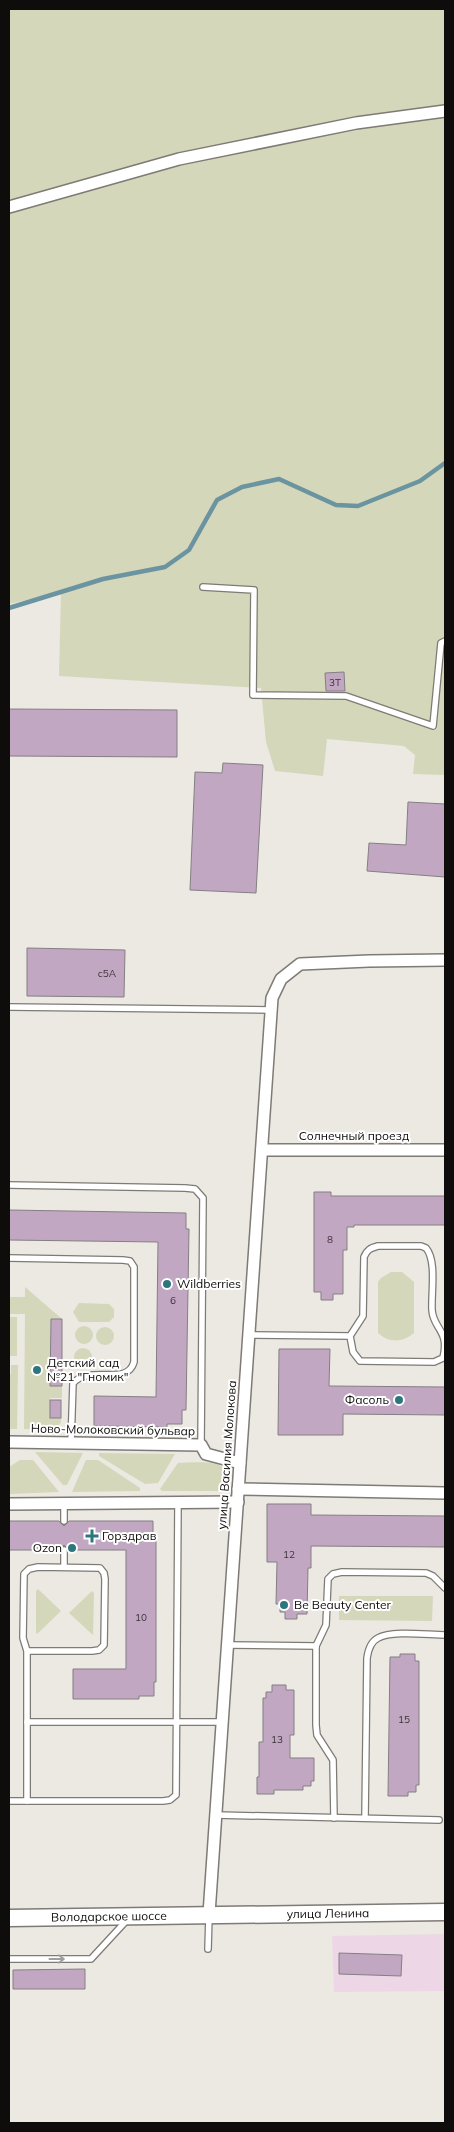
<svg xmlns="http://www.w3.org/2000/svg" width="454" height="2132" viewBox="0 0 454 2132" font-family="Mulish,sans-serif">
  <rect width="100%" height="100%" fill="#ece8e2"/>
  <polygon fill="#edd7e6" points="445,1934 445,1991 334,1992 332,1936"/>
  <g fill="#d5d7ba">
    <polygon points="9,9 445,9 445,775 413,774 415,755 404,746 327,739 323,776 275,771 266,742 261,688 59,676 61,593 9,604"/>
    <path d="M 391,1272 L 402,1272 L 414,1282 L 414,1333 C 402,1343 389,1343 378,1333 L 378,1282 L 381,1278 Z"/>
    <polygon points="25,1287 62,1319 51,1319 50,1386 62,1386 62,1398 50,1398 50,1418 61,1418 61,1422 56,1430 24,1429 25,1314 9,1314 9,1297 25,1297"/>
    <polygon points="79,1303 109,1304 114,1309 114,1317 109,1322 79,1322 73,1312"/>
    <rect x="9" y="1317" width="8" height="39"/>
    <circle cx="84" cy="1335" r="9"/>
    <circle cx="105" cy="1336" r="9"/>
    <circle cx="83" cy="1357" r="9"/>
    <polygon points="11,1365 18,1365 17,1429 9,1429 10,1399 9,1397 9,1375 11,1374"/>
    <polygon points="35,1452 83,1453 67,1485 63,1485"/>
    <polygon points="99,1453 175,1454 158,1483 145,1484 99,1456"/>
    <polygon points="20,1460 33,1460 59,1492 9,1494 9,1467"/>
    <polygon points="86,1460 98,1460 140,1488 140,1491 72,1492"/>
    <path d="M 178,1463 C 195,1463 237,1456 225,1486 L 218,1491 L 162,1491 L 160,1489 Z"/>
    <polygon points="38,1589 61,1611 37,1634 36,1633 36,1591"/>
    <polygon points="92,1591 94,1593 93,1635 69,1613"/>
    <polygon points="339,1596 433,1596 432,1621 339,1620"/>
  </g>
  <g fill="none" stroke-linecap="round" stroke-linejoin="round">
    <polyline stroke="#6b94a1" stroke-width="4.5" points="9,608 103,579 165,567 189,550 217,500 242,487 279,479 336,505 358,506 420,481 445,463"/>
  </g>
  <g fill="#c2a7c2" stroke="#847f84">
    <polygon points="344,672 345,691 326,691 325,673"/>
    <polygon points="9,709 177,710 177,757 9,756"/>
    <polygon points="223,763 263,765 256,893 190,890 195,772 222,773"/>
    <polygon points="408,802 445,804 445,877 367,871 369,843 406,845"/>
    <polygon points="27,948 125,950 124,997 27,996"/>
    <polygon points="314,1192 331,1192 331,1196 445,1196 445,1225 354,1225 354,1227 347,1227 347,1250 343,1250 343,1294 333,1294 333,1300 321,1300 321,1292 314,1292"/>
    <polygon points="9,1210 186,1213 186,1229 189,1229 186,1410 182,1410 182,1424 167,1424 167,1427 94,1426 94,1396 156,1397 158,1242 9,1240"/>
    <polygon points="51,1319 62,1319 62,1386 50,1386"/>
    <polygon points="279,1349 330,1349 329,1386 445,1387 445,1415 343,1414 343,1435 278,1435"/>
    <rect x="50" y="1400" width="11" height="18"/>
    <polygon points="267,1504 311,1504 311,1515 445,1516 445,1547 311,1546 311,1568 308,1568 307,1614 297,1614 297,1619 285,1619 285,1612 280,1612 280,1604 276,1604 277,1562 267,1562"/>
    <polygon points="9,1521 59,1521 64,1526 69,1521 153,1521 153,1535 156,1535 156,1682 154,1682 154,1696 139,1696 139,1699 73,1699 73,1669 126,1669 126,1550 69,1550 64,1545 59,1550 9,1550"/>
    <polygon points="400,1654 415,1654 415,1661 419,1661 419,1785 416,1785 416,1792 408,1792 408,1796 388,1796 390,1657 400,1657"/>
    <polygon points="272,1685 286,1685 286,1690 294,1690 294,1735 290,1735 290,1758 314,1758 314,1781 311,1781 311,1786 303,1786 303,1790 274,1790 274,1794 257,1794 257,1777 259,1777 259,1742 263,1742 263,1698 266,1698 266,1692 272,1692"/>
    <polygon points="339,1953 402,1955 401,1976 339,1974"/>
    <polygon points="85,1969 85,1989 13,1989 13,1970"/>
  </g>
  <g fill="none" stroke-linecap="round" stroke-linejoin="round">
    <defs>
      <g id="lane">
        <polyline points="203,587 254,590 253,695 346,696 433,726 441,643 445,641"/>
        <polyline points="9,1007 272,1010"/>
        <polyline points="9,1185 185,1188 195,1189 203,1198 201,1445"/>
        <path d="M 9,1258 L 123,1260 L 130,1261 L 134,1267 L 134,1362 C 127,1387 91,1364 73,1383 L 71,1443"/>
        <path d="M 249,1335 L 350,1336 L 363,1316 L 364,1257 C 367,1250 370,1248 378,1246 L 421,1246 L 426,1248 C 437,1261 431,1293 432,1310 C 433,1329 450,1330 443,1358 L 434,1362 L 360,1361 L 353,1352 L 350,1336"/>
        <polyline points="64,1504 64,1521"/>
        <polyline points="64,1550 64,1567"/>
        <polyline points="228,1645 316,1646"/>
        <polyline points="27,1651 92,1651 99,1650 104,1645 105,1579 104,1573 100,1568 38,1567 29,1569 24,1574 23,1638 27,1651 27,1801"/>
        <polyline points="27,1722 222,1722"/>
        <polyline points="9,1801 163,1801 170,1800 176,1795 178,1503"/>
        <polyline points="216,1815 439,1820"/>
        <polyline points="334,1818 333,1760 317,1735 316,1725 316,1646 326,1625 328,1579 333,1574 342,1572 426,1573 433,1576 445,1588"/>
        <path d="M 365,1818 L 367,1658 C 368,1651 370,1642 378,1638 C 392,1630 428,1635 445,1635"/>
        <polyline points="208,1949 209,1916"/>
        <polyline points="9,1959 91,1959 127,1920"/>
      </g>
      <g id="street">
        <polyline points="9,207 179,159 356,123 445,111"/>
        <polyline points="262,1150 445,1150"/>
        <polyline points="9,1442 201,1445 206,1454 240,1463"/>
        <polyline points="238,1489 445,1493"/>
        <polyline points="9,1504 238,1502"/>
        <polyline points="209,1914 272,998 281,979 300,964 369,961 445,960"/>
      </g>
      <g id="secondary">
        <path id="s1" d="M 9,1918 L 445,1912"/>
      </g>
    </defs>
    <use href="#lane" stroke="#7e7a75" stroke-width="8"/>
    <use href="#street" stroke="#7e7a75" stroke-width="14"/>
    <use href="#secondary" stroke="#7e7a75" stroke-width="19"/>
    <use href="#lane" stroke="#fff" stroke-width="5.5"/>
    <use href="#street" stroke="#fff" stroke-width="11"/>
    <use href="#secondary" stroke="#fff" stroke-width="16"/>
  </g>
  <defs><path id="oneway-shaft" d="M-6 0H5M1.5-3L5.5 0L1.5 3" fill="none" stroke-width="1.6" stroke-linecap="round" stroke-linejoin="round" transform="scale(1.25)"/></defs>
  <use stroke="#9f9e9d" href="#oneway-shaft" transform="translate(57 1959)"/>
  <g fill="#2d767d" stroke="#fff" stroke-width="2">
    <circle cx="167" cy="1284" r="5"/>
    <circle cx="37" cy="1370" r="5"/>
    <circle cx="399" cy="1400" r="5"/>
    <path d="M89.5 1528.5h5v5h5v5h-5v5h-5v-5h-5v-5h5z"/>
    <circle cx="72" cy="1548" r="5"/>
    <circle cx="284" cy="1605" r="5"/>
  </g>
  <g text-anchor="middle" stroke-width="4" stroke-linejoin="round" paint-order="stroke">
    <g font-size="10" fill="#3b3439">
      <text x="335" y="686">3Т</text>
      <text x="107" y="977">с5А</text>
      <text x="330" y="1243">8</text>
      <text x="173" y="1304">6</text>
      <text x="289" y="1558">12</text>
      <text x="141" y="1621">10</text>
      <text x="404" y="1723">15</text>
      <text x="277" y="1743">13</text>
    </g>
    <g font-size="12" fill="#0e0d0b" stroke="#fff">
      <text x="354" y="1140">Солнечный проезд</text>
      <text transform="translate(113 1430) rotate(1)" y="4">Ново-Молоковский бульвар</text>
      <text transform="translate(227 1455) rotate(-86)" y="4">улица Василия Молокова</text>
      <text dy="4" stroke="none"><textPath href="#s1" startOffset="319">улица Ленина</textPath></text>
      <text dy="4" stroke="none"><textPath href="#s1" startOffset="100">Володарское шоссе</textPath></text>
    </g>
    <g font-size="12" fill="#0e0d0b" stroke="#fff" text-anchor="start">
      <text x="177" y="1288">Wildberries</text>
      <text x="47" y="1367">Детский сад<tspan x="47" dy="14">№21 "Гномик"</tspan></text>
      <text x="389" y="1404" text-anchor="end">Фасоль</text>
      <text x="102" y="1540">Горздрав</text>
      <text x="62" y="1552" text-anchor="end">Ozon</text>
      <text x="294" y="1609">Be Beauty Center</text>
    </g>
  </g>
  <rect width="454" height="2132" fill="none" stroke="#0e0d0b" stroke-width="20"/>
</svg>
